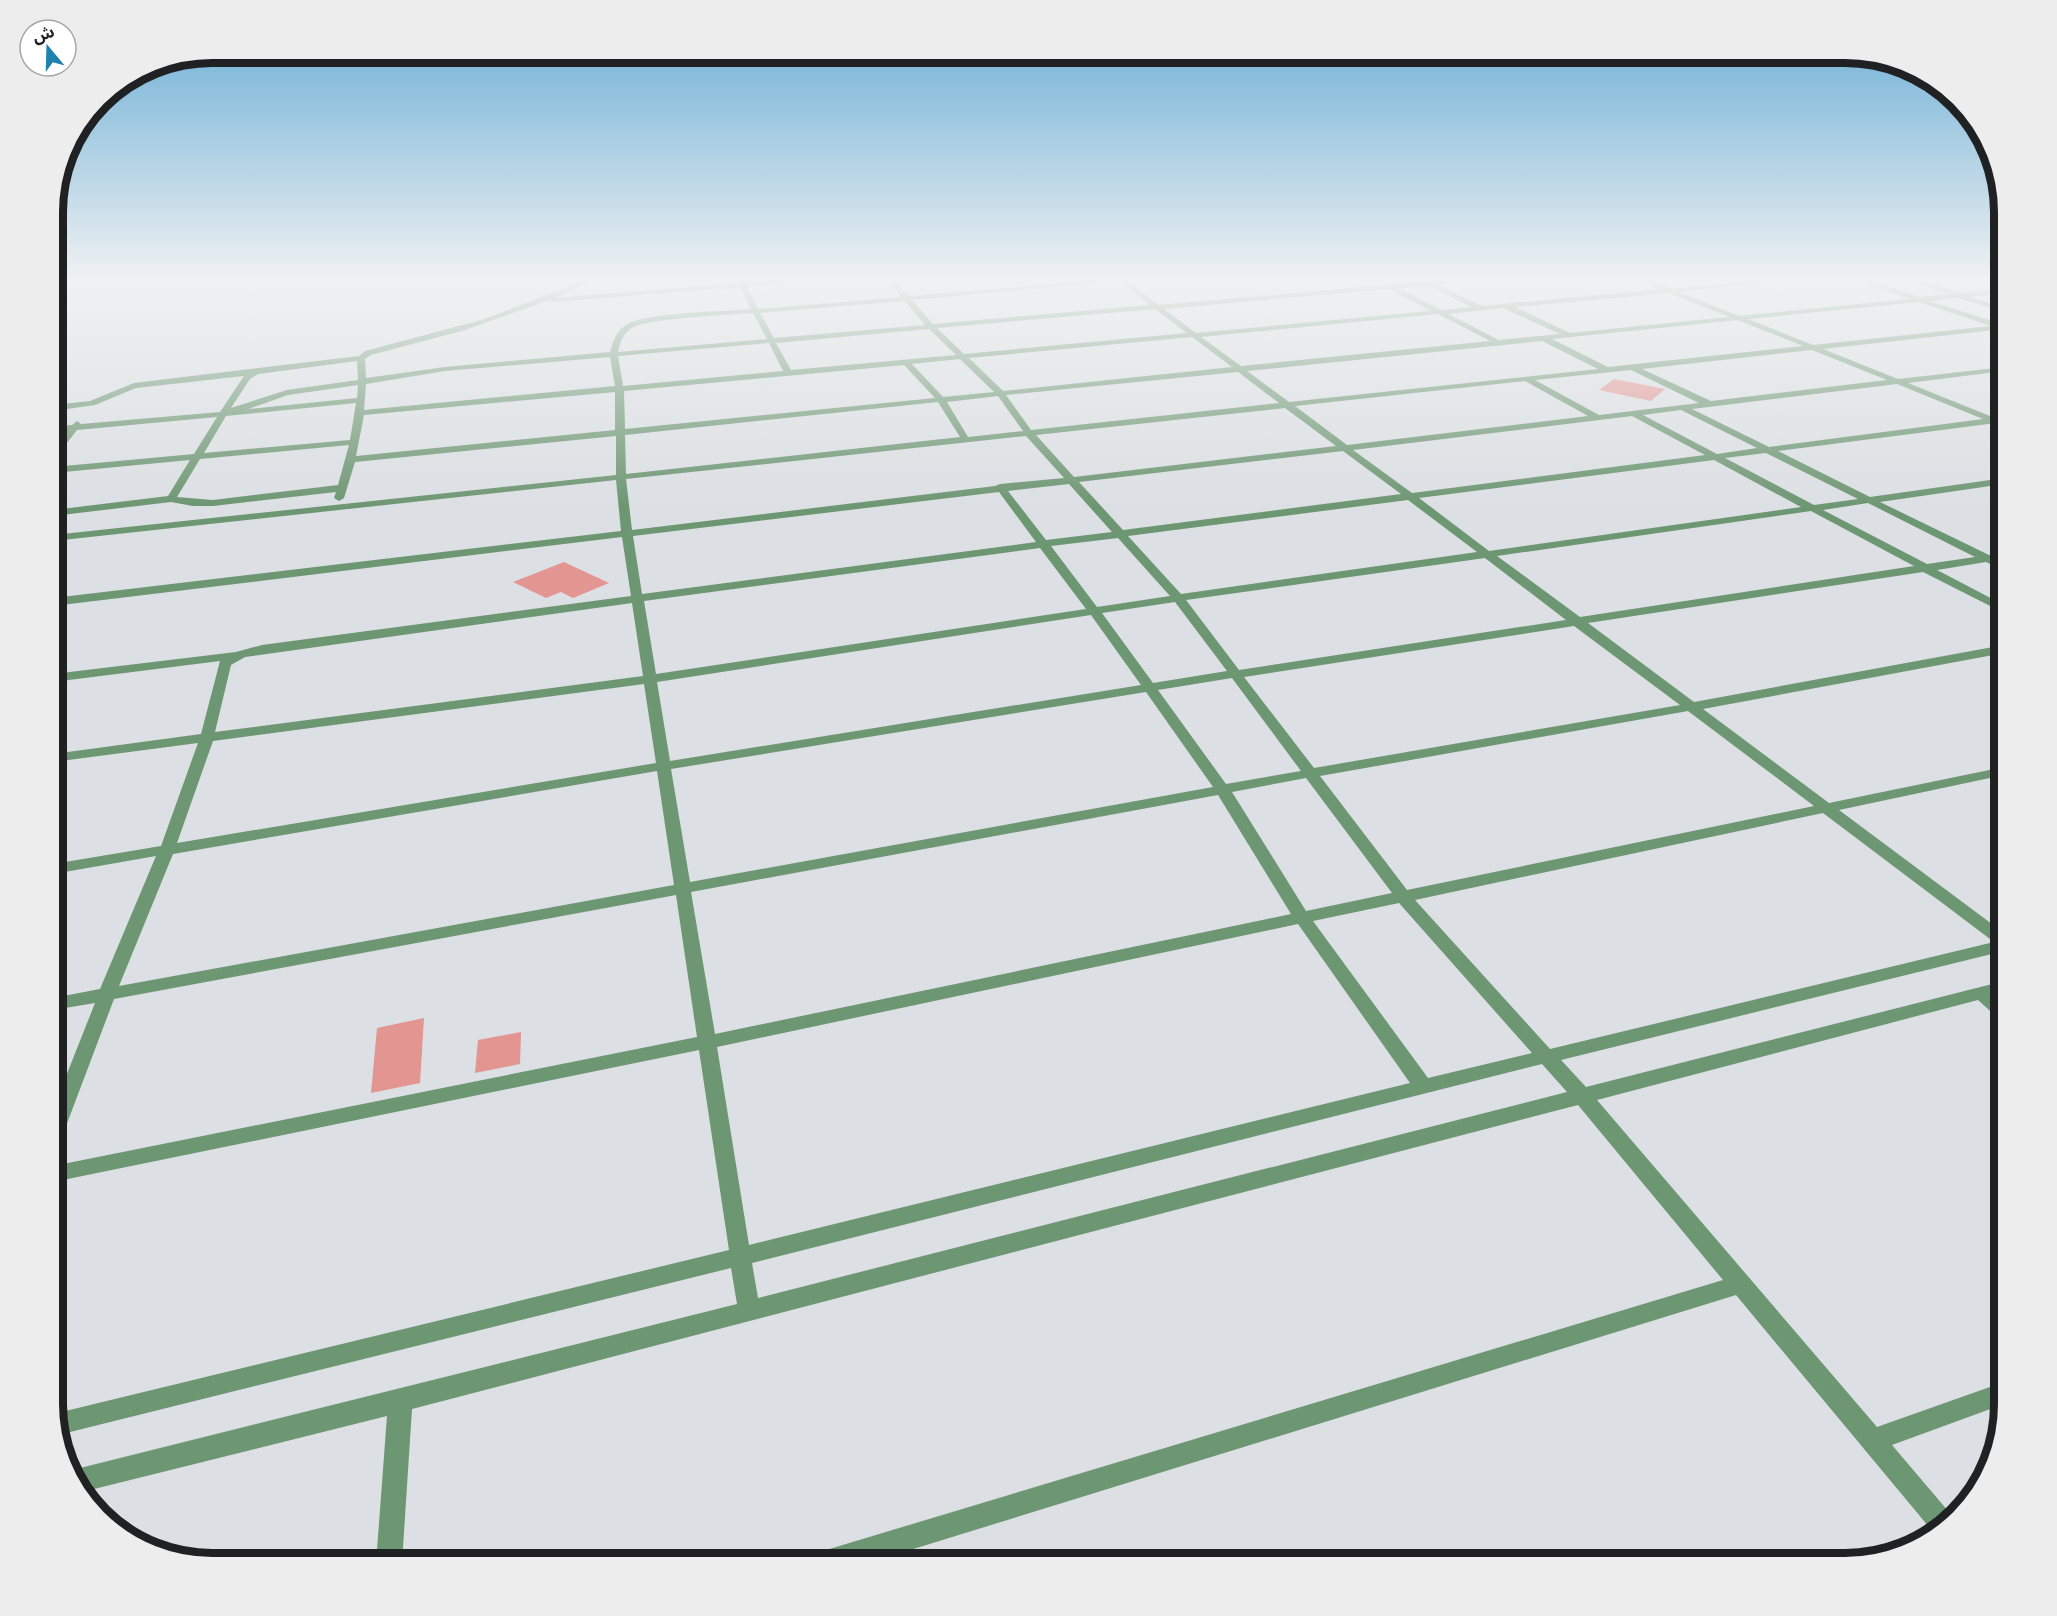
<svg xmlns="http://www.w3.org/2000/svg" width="2057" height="1616" viewBox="0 0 2057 1616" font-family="Mulish,'Noto Sans Arabic',sans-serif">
  <rect width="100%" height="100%" fill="#dcdfe3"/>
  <g fill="#e29591">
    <polygon points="1614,379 1665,389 1651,401 1599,390"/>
    <polygon points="564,562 609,583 573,598 561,592 546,598 513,582"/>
    <polygon points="424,1018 420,1083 371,1093 377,1028"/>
    <polygon points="521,1032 520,1064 475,1073 478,1040"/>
  </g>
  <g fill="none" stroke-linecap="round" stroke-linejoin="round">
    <path fill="#6d9672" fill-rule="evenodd" d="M 582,281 L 591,281 L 556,298 L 738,283 L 737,281 L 799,281 L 747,287 L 758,309 L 901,297 L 889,281 L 896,281 L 909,296 L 1087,281 L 1117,281 L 912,300 L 933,324 L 1150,305 L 1119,281 L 1127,281 L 1158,305 L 1431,281 L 1460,281 L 1438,285 L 1482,306 L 1661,289 L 1643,281 C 1654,281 1663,288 1674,288 C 1708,287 1742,281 1776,281 L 1679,292 L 1739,316 L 1909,299 L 1861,281 L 1871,281 L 1920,297 L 1949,294 L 1912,281 L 1922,281 L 1960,293 L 2004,289 L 2004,293 L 1970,297 L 2004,308 L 2004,312 L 1959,298 L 1930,301 L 2004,325 L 2004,329 L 1823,349 L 1898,379 L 2004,367 L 2004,371 L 1908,383 L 1995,418 L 2004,416 L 2004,422 L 1778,451 L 1870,497 L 2004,478 L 2004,484 L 1880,502 L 1989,555 L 2004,553 L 2004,559 L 1999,560 L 2004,563 L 2004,570 L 1986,562 L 1937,570 L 2004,605 L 2004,613 L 1923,572 L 1588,623 L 1694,702 L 2004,645 L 2004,653 L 1703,709 L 1829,803 L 2004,767 L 2004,775 L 1839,810 L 2004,933 L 2004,951 L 1561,1060 L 1586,1087 L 2004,981 L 2004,993 L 1995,995 L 2004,1003 L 2004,1019 L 1998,1018 L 1978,1000 L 1597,1100 L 1877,1427 L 2004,1382 L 2004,1404 L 1892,1445 L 1954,1518 L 1934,1533 L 1736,1295 L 868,1563 L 813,1563 L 817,1554 L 826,1550 L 1723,1280 L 1578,1105 L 412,1409 L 402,1563 L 376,1563 L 387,1416 L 82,1492 L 68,1471 L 737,1304 L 731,1268 L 58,1435 L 53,1414 L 729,1250 L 699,1050 L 53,1182 L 53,1166 L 697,1037 L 676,895 L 114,999 L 63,1134 L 60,1140 L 53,1142 L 53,1109 L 95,1003 L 53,1010 L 53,998 L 100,989 L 156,856 L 53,874 L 53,864 L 161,846 L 198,743 L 53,762 L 53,754 L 201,734 L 220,661 L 53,682 L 53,674 L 236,652 L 262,645 L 631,596 L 622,537 L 53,606 L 53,598 L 621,531 L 616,480 L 53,541 L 53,535 L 616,475 L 616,436 L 355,462 L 344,498 L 339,501 L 334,498 L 336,492 L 213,506 L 193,506 L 171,502 L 53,516 L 53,510 L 168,496 L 190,460 L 53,473 L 53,467 L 194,454 L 217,417 L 77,430 L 56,457 L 53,458 L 53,449 L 67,430 L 53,432 L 53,426 L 72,425 L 77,421 L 81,424 L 220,412 L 244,376 L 136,388 L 95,405 L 53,411 L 53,405 L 90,401 L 134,383 L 359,356 L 365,351 L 485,319 ZM 1429,286 L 1472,307 L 1441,310 L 1399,288 ZM 740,287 L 751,309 C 726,311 643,313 626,325 C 616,331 613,342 610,352 L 445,367 L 366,378 L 365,359 L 371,355 L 465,330 L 550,300 L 553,302 ZM 1389,289 L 1431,311 L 1196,333 L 1164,309 ZM 1669,293 L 1729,317 L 1570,333 L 1515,307 ZM 905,301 L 925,325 L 774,338 L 760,313 ZM 1919,302 L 1991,326 L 1813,345 L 1748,319 ZM 1505,308 L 1505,309 L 1560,334 L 1499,340 L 1448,314 ZM 1155,309 L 1187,333 L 964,354 L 937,328 ZM 753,313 L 767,339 L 618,352 C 620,343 623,333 632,328 C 647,318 730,315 753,313 ZM 1438,314 L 1490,341 L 1241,366 L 1201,337 ZM 1738,320 L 1803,346 L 1608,367 L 1552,339 ZM 929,329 L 956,355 L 791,370 L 776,343 ZM 1192,337 L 1232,367 L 1003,391 L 969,358 ZM 1542,341 L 1598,369 L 1289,402 L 1247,371 ZM 769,343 L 783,371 L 623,386 L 618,356 ZM 1812,350 L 1887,380 L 1711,401 L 1642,369 ZM 610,357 L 615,386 L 364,410 L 366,384 L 445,371 ZM 960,359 L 994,392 L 943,397 L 912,364 ZM 357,361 L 358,380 L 287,390 L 231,408 L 250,379 L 258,374 ZM 904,365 L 935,398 L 625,429 L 624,391 ZM 1631,370 L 1699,403 L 1599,415 L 1535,380 ZM 1238,372 L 1279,403 L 1031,430 L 1006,395 ZM 1525,381 L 1588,416 L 1347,445 L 1295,406 ZM 1897,384 L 1983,419 L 1769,447 L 1692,409 ZM 358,385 L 357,398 L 248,409 L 288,395 ZM 615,392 L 615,430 L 356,456 L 364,415 ZM 998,396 L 1023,431 L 968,437 L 947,402 ZM 938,402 L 960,437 L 626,474 L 625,435 ZM 356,403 L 350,440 L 204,453 L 226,416 ZM 1285,408 L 1336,446 L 1074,477 L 1036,435 ZM 1681,410 L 1757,448 L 1717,454 L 1643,415 ZM 1632,416 L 1705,455 L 1412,493 L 1353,450 ZM 1026,436 L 1064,478 L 1000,484 L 995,486 L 632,530 L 626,479 ZM 349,445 L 338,485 L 213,500 L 177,497 L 200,459 ZM 1343,451 L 1401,494 L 1123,530 L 1079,482 ZM 1766,453 L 1858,499 L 1814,505 L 1725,458 ZM 1714,460 L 1801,507 L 1489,551 L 1419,498 ZM 1069,484 L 1112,532 L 1046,540 L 1008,491 ZM 999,492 L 1036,542 L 642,594 L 633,536 ZM 1408,500 L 1477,552 L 1181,594 L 1128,536 ZM 1868,503 L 1975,557 L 1927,564 L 1823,510 ZM 1811,511 L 1914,566 L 1580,617 L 1497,556 ZM 1118,538 L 1170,596 L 1097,607 L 1051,546 ZM 1040,548 L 1086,609 L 656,674 L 644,601 ZM 1485,558 L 1566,620 L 1239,670 L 1186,600 ZM 1175,602 L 1227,671 L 1153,683 L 1102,613 ZM 632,603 L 643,676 L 215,732 L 231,665 L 245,657 ZM 1091,615 L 1141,685 L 670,761 L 657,682 ZM 1574,626 L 1680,705 L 1314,768 L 1244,677 ZM 1232,678 L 1301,771 L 1226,784 L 1158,690 ZM 644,684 L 656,763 L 177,843 L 213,741 ZM 1146,692 L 1213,787 L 690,882 L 671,769 ZM 1688,711 L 1814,806 L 1407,890 L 1320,776 ZM 657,771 L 674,885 L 119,986 L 173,854 ZM 1306,778 L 1392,893 L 1306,911 L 1232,792 ZM 1218,795 L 1291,914 L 715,1034 L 691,892 ZM 1823,813 L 1994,942 L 1550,1049 L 1415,900 ZM 1399,903 L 1532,1053 L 1428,1078 L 1313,921 ZM 1298,924 L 1410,1083 L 749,1245 L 717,1047 ZM 1542,1064 L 1567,1092 L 758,1298 L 752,1263 Z"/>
  </g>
  <linearGradient id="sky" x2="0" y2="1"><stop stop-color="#63aad4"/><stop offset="0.55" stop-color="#eff1f2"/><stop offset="1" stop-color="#eff1f2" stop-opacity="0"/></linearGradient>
  <rect width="2057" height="507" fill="url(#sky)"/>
  <path d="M0 0H2057V1616H0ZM212 63H1845A149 149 0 0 1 1994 212V1404A149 149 0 0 1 1845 1553H212A149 149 0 0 1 63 1404V212A149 149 0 0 1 212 63Z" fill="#ededed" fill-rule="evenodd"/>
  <path fill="none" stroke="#202123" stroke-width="8" d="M212 63H1845A149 149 0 0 1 1994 212V1404A149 149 0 0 1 1845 1553H212A149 149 0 0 1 63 1404V212A149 149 0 0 1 212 63Z"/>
  <g transform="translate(48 48) rotate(341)"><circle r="28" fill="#ffffff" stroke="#a6a6a7" stroke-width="1.5"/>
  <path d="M0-4.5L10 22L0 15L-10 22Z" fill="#1f82ad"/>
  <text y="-9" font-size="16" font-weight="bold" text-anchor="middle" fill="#202123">ش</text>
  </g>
</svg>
